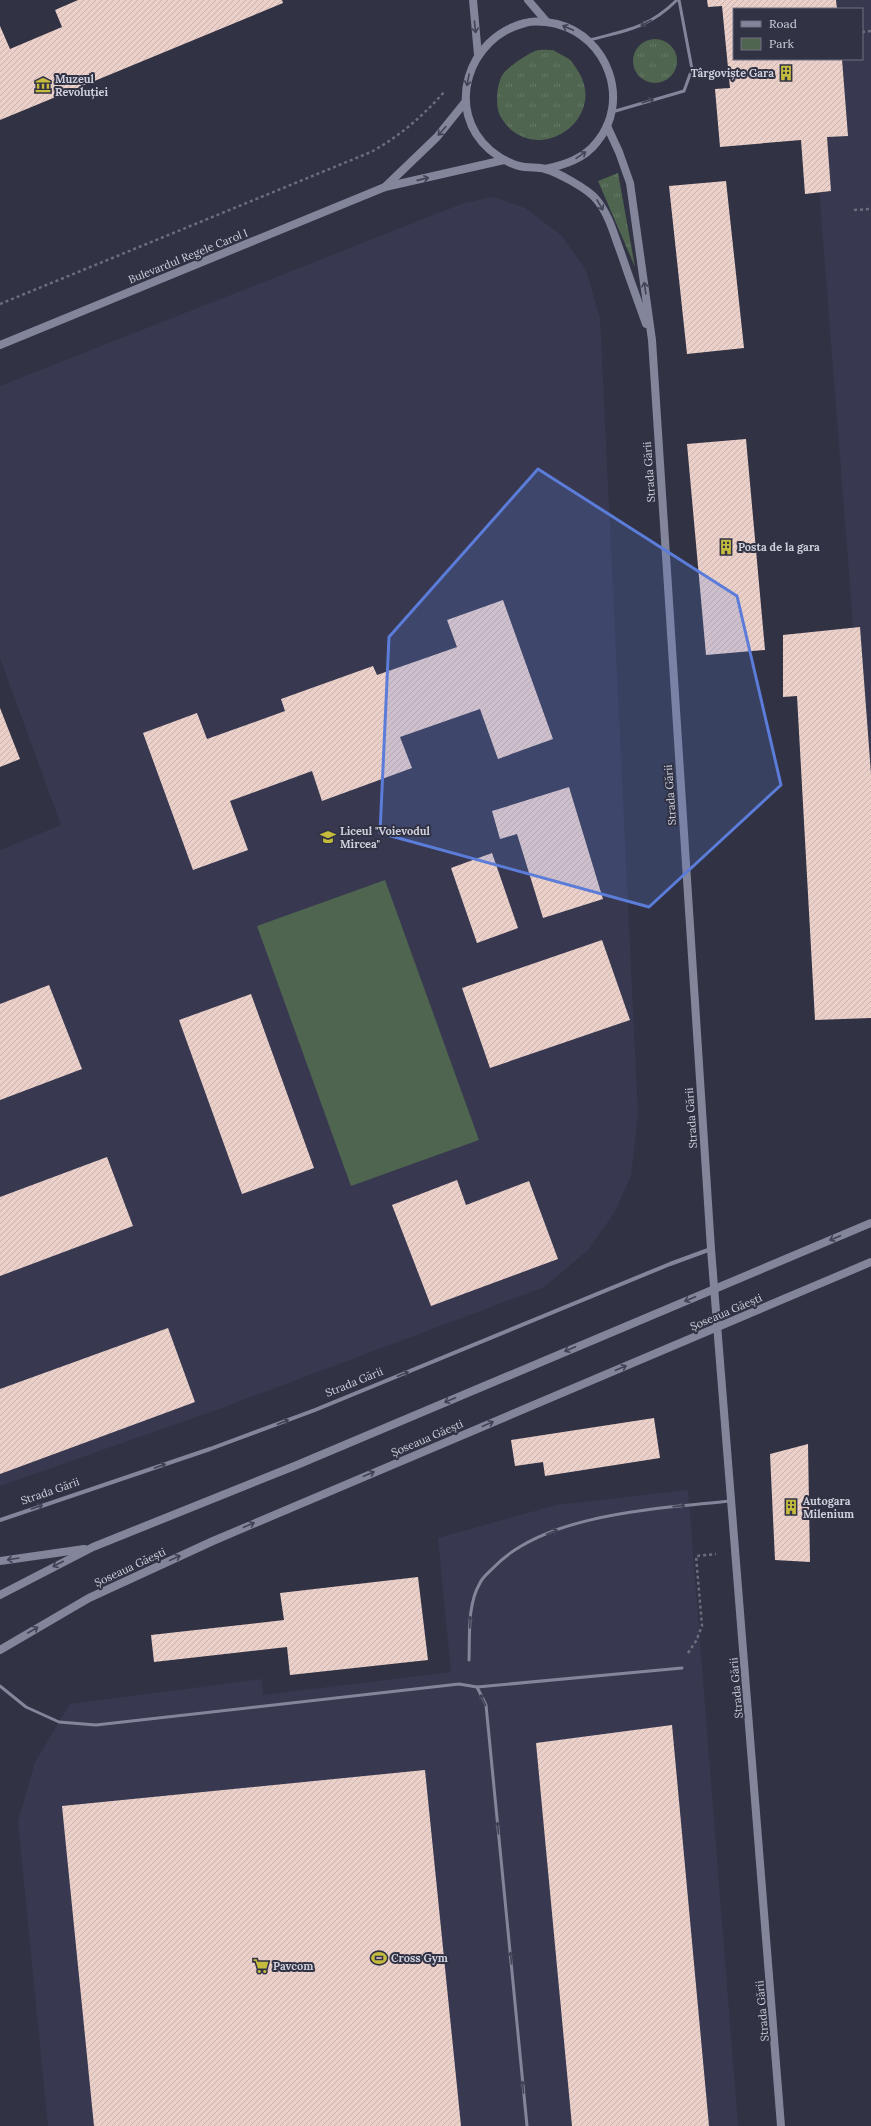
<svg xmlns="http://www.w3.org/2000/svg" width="871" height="2126" viewBox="0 0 871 2126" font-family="Lora,serif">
  <defs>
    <pattern id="grass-tufts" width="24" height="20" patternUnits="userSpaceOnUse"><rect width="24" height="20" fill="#4f654f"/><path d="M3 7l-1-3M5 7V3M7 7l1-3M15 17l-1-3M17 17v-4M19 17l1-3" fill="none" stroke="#677a68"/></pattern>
    <pattern id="building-hatch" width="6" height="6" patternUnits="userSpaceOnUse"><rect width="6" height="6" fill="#ebd0ca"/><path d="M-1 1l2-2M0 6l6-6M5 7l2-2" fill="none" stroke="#c8b3af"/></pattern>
  </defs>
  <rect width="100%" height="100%" fill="#313244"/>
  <g fill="#383951">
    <polygon points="804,0 871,0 871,855 809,59 862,59 862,9 805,9"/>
    <polygon points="494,197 525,208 561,235 586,270 600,318 638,1115 631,1176 614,1213 588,1250 544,1287 216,1410 0,1486 0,850 61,825 0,658 0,386 464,203"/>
    <polygon points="688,1490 738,2126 48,2126 18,1822 35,1762 70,1704 262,1679 263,1695 451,1672 438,1538 556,1505"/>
  </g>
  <g fill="url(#grass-tufts)">
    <circle cx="655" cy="61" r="22"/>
    <path d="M 553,50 C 558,53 564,56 569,59 C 573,62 575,67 578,71 C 605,112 553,159 514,132 C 508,128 500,118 498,110 C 496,100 497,83 503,74 C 507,68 527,54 535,51 C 540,49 548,50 553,50 Z"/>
    <polygon points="618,173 635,267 598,181"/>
  </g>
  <polygon fill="#4f654f" points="385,880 479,1140 351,1186 257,926"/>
  <g fill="url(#building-hatch)">
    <polygon points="78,0 282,0 283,3 0,120 0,26 10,49 62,27 55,10"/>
    <polygon points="707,0 836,0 837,9 734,9 734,59 842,59 848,136 827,137 831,191 805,194 801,140 720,147 715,89 730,88 722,6 708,7"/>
    <polygon points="726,181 744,348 687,354 669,186"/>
    <polygon points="746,439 765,650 706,655 687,444"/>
    <polygon points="503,600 553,739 498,759 480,709 400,737 412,768 322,801 312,771 230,801 248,850 193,870 143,733 197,713 207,739 285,711 281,699 373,666 377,675 457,647 447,620"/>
    <polygon points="860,627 871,774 871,1018 815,1020 797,696 783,697 783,635"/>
    <polygon points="0,708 20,759 0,767"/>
    <polygon points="569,787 603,899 543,918 517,834 500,839 492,811"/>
    <polygon points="492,853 518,928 477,943 451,868"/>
    <polygon points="602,940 630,1020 490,1068 462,988"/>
    <polygon points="49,985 82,1069 0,1100 0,1004"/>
    <polygon points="251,994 314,1168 242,1194 179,1020"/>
    <polygon points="107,1157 133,1226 0,1276 0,1197"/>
    <polygon points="457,1180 466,1205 529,1181 558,1259 431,1306 392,1205"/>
    <polygon points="168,1328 195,1402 0,1474 0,1389"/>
    <polygon points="654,1418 660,1458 545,1476 543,1462 515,1466 511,1440"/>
    <polygon points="808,1444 810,1562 775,1560 770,1454"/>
    <polygon points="418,1577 428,1660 290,1675 287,1647 154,1662 151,1635 284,1620 280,1593"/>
    <polygon points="672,1725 709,2126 572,2126 536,1743"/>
    <polygon points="425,1770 461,2126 94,2126 62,1806"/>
  </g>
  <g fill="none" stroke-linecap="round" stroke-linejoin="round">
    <g stroke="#6c6d7d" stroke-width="2.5" stroke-dasharray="3 3" stroke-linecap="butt">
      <polyline points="862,32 871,31"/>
      <polyline points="854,210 871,209"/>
      <path d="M 0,304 L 371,152 C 400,136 423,116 445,91"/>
      <polyline points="688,1653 696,1641 702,1626 696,1556 716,1554"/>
    </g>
    <g stroke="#83859a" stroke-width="3">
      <path d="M 589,40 C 625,31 649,28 677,0"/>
      <polyline points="612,112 684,91 692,69 679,0"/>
      <path d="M 469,1660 C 470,1636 467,1605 480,1583 C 482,1578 488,1573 492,1569 C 544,1513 658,1509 730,1501"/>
      <polyline points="0,1686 26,1707 59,1722 96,1725 459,1684 477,1687 486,1705 527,2126"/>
      <polyline points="477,1687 682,1668"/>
    </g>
    <polyline stroke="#83859a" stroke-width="4" points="0,1520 210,1449 315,1410 670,1264 711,1249"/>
    <g stroke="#83859a" stroke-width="8">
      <polyline points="473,0 478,55"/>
      <polyline points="528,0 546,21"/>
      <polyline points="607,126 619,152 630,183 652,340 711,1249 781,2126"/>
      <path d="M 545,169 C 564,165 584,159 597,142 C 631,101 608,37 557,24 C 547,22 535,20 525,23 C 468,37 444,110 490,150 C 500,158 513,166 525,167 C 532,168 539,167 545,169 C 557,172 588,189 596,199 C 609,214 614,235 621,253 C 629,277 638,301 646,324"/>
      <polyline points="385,187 437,137 466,101"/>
      <polyline points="0,345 385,187 504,160"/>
      <polyline points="0,1561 84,1549"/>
      <polyline points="0,1595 93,1547 297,1465 871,1223"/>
      <polyline points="0,1650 89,1598 213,1541 871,1262"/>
    </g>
  </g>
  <defs><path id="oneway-shaft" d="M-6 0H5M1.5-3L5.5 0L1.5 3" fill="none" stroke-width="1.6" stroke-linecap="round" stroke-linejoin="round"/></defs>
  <g stroke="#414355">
    <use href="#oneway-shaft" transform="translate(646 23) rotate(153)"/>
    <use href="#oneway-shaft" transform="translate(475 27) rotate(84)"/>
    <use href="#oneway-shaft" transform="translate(568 28) rotate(-157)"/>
    <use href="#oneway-shaft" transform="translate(468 80) rotate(101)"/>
    <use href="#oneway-shaft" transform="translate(648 101) rotate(-17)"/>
    <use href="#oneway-shaft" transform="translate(442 131) rotate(132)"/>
    <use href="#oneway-shaft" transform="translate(581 155) rotate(-34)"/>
    <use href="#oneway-shaft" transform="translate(423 179) rotate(-13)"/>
    <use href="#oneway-shaft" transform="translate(600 205) rotate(60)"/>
    <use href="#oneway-shaft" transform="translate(645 288) rotate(-98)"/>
    <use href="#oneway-shaft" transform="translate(835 1238) rotate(157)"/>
    <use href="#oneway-shaft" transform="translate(690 1299) rotate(157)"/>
    <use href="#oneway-shaft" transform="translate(570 1349) rotate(157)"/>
    <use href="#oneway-shaft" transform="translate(621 1368) rotate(-23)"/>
    <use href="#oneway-shaft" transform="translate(403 1374) rotate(-22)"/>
    <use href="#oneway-shaft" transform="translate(450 1400) rotate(157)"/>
    <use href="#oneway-shaft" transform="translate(283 1422) rotate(-21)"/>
    <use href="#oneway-shaft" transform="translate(488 1424) rotate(-23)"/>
    <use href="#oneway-shaft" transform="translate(160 1466) rotate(-19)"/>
    <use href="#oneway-shaft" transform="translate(369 1474) rotate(-23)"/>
    <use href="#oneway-shaft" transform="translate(679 1506) rotate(-6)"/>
    <use href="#oneway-shaft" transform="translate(37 1507) rotate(-19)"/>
    <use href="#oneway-shaft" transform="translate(249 1525) rotate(-23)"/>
    <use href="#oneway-shaft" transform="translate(552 1532) rotate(-21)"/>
    <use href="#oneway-shaft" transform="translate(175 1558) rotate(-24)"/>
    <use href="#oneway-shaft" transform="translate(13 1559) rotate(171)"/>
    <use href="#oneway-shaft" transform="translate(58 1564) rotate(153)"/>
    <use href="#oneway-shaft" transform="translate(470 1622) rotate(-88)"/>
    <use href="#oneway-shaft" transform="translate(33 1630) rotate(-30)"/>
    <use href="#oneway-shaft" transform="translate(483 1700) rotate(-116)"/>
    <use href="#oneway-shaft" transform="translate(498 1828) rotate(-95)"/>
    <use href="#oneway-shaft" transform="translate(511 1958) rotate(-95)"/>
    <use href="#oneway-shaft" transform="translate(523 2087) rotate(-95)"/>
  </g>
  <path fill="#5b7cd9" fill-opacity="0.2" stroke="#5b7cd9" stroke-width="3" stroke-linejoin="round" d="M 538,469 L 737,596 L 781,785 L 649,907 L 380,833 L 389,637 Z"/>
  <defs>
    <symbol id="building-bare" viewBox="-9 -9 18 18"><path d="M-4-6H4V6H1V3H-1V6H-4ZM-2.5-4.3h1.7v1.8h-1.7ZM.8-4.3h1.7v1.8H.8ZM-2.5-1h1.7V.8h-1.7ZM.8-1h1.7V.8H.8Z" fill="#c5bc3d" stroke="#313244" stroke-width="2.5" paint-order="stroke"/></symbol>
    <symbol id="museum-bare" viewBox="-9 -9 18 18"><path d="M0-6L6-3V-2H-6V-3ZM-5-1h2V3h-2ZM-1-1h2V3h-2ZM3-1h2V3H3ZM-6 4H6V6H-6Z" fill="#c5bc3d" stroke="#313244" stroke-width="2.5" paint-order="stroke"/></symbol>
    <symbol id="school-bare" viewBox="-9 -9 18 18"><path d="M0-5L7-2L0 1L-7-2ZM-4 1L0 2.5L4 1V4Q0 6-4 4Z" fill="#c5bc3d" stroke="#313244" stroke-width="2.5" paint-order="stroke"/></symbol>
    <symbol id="stadium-bare" viewBox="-9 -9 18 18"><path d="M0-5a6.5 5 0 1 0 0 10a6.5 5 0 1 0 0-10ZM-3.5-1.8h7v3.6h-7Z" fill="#c5bc3d" stroke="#313244" stroke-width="2.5" paint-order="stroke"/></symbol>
    <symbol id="supermarket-bare" viewBox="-9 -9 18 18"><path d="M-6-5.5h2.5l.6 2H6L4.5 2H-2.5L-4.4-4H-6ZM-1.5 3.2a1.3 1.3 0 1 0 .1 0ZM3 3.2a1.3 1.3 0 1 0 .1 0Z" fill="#c5bc3d" stroke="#313244" stroke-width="2.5" paint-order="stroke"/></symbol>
  </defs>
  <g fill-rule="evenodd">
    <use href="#building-bare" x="775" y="62" width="22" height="22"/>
    <use href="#museum-bare" x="32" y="74" width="22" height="22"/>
    <use href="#building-bare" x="715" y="536" width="22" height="22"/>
    <use href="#school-bare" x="317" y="826" width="22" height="22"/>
    <use href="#building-bare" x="780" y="1496" width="22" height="22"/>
    <use href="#stadium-bare" x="368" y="1947" width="22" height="22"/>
    <use href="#supermarket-bare" x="250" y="1955" width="22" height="22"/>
  </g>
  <g text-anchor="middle" stroke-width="4" stroke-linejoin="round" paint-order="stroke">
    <g font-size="11" font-weight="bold" fill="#cfd0dc" stroke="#313244" text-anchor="start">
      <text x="774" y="77" text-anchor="end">Târgoviște Gara</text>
      <text x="55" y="83">Muzeul<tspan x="55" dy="13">Revoluției</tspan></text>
      <text x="738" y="551">Posta de la gara</text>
      <text x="340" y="835">Liceul "Voievodul<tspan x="340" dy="13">Mircea"</tspan></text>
      <text x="803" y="1505">Autogara<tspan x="803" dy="13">Milenium</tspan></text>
      <text x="391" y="1962">Cross Gym</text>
      <text x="273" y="1970">Pavcom</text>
    </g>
    <g font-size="11" fill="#cfd0dc" stroke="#313244">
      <text transform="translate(188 256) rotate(-22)" y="4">Bulevardul Regele Carol I</text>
      <text transform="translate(649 472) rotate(-94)" y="4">Strada Gării</text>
      <text transform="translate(670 795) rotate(-94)" y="4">Strada Gării</text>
      <text transform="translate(691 1118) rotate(-94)" y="4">Strada Gării</text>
      <text transform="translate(726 1312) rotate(-23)" y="4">Șoseaua Găești</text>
      <text transform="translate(354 1382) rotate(-22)" y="4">Strada Gării</text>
      <text transform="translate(427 1438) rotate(-23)" y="4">Șoseaua Găești</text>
      <text transform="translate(50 1491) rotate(-19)" y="4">Strada Gării</text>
      <text transform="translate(130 1567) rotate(-25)" y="4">Șoseaua Găești</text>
      <text transform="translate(736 1688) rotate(-95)" y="4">Strada Gării</text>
      <text transform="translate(762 2011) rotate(-95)" y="4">Strada Gării</text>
    </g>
  </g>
  <rect x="733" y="8" width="130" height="52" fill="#313244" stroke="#707181"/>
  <rect x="741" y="21" width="20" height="6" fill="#83859a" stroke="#707181"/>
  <text x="769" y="28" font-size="12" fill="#cfd0dc">Road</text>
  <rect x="741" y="38" width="20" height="12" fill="#4f654f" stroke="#707181"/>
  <text x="769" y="48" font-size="12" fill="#cfd0dc">Park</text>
</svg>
